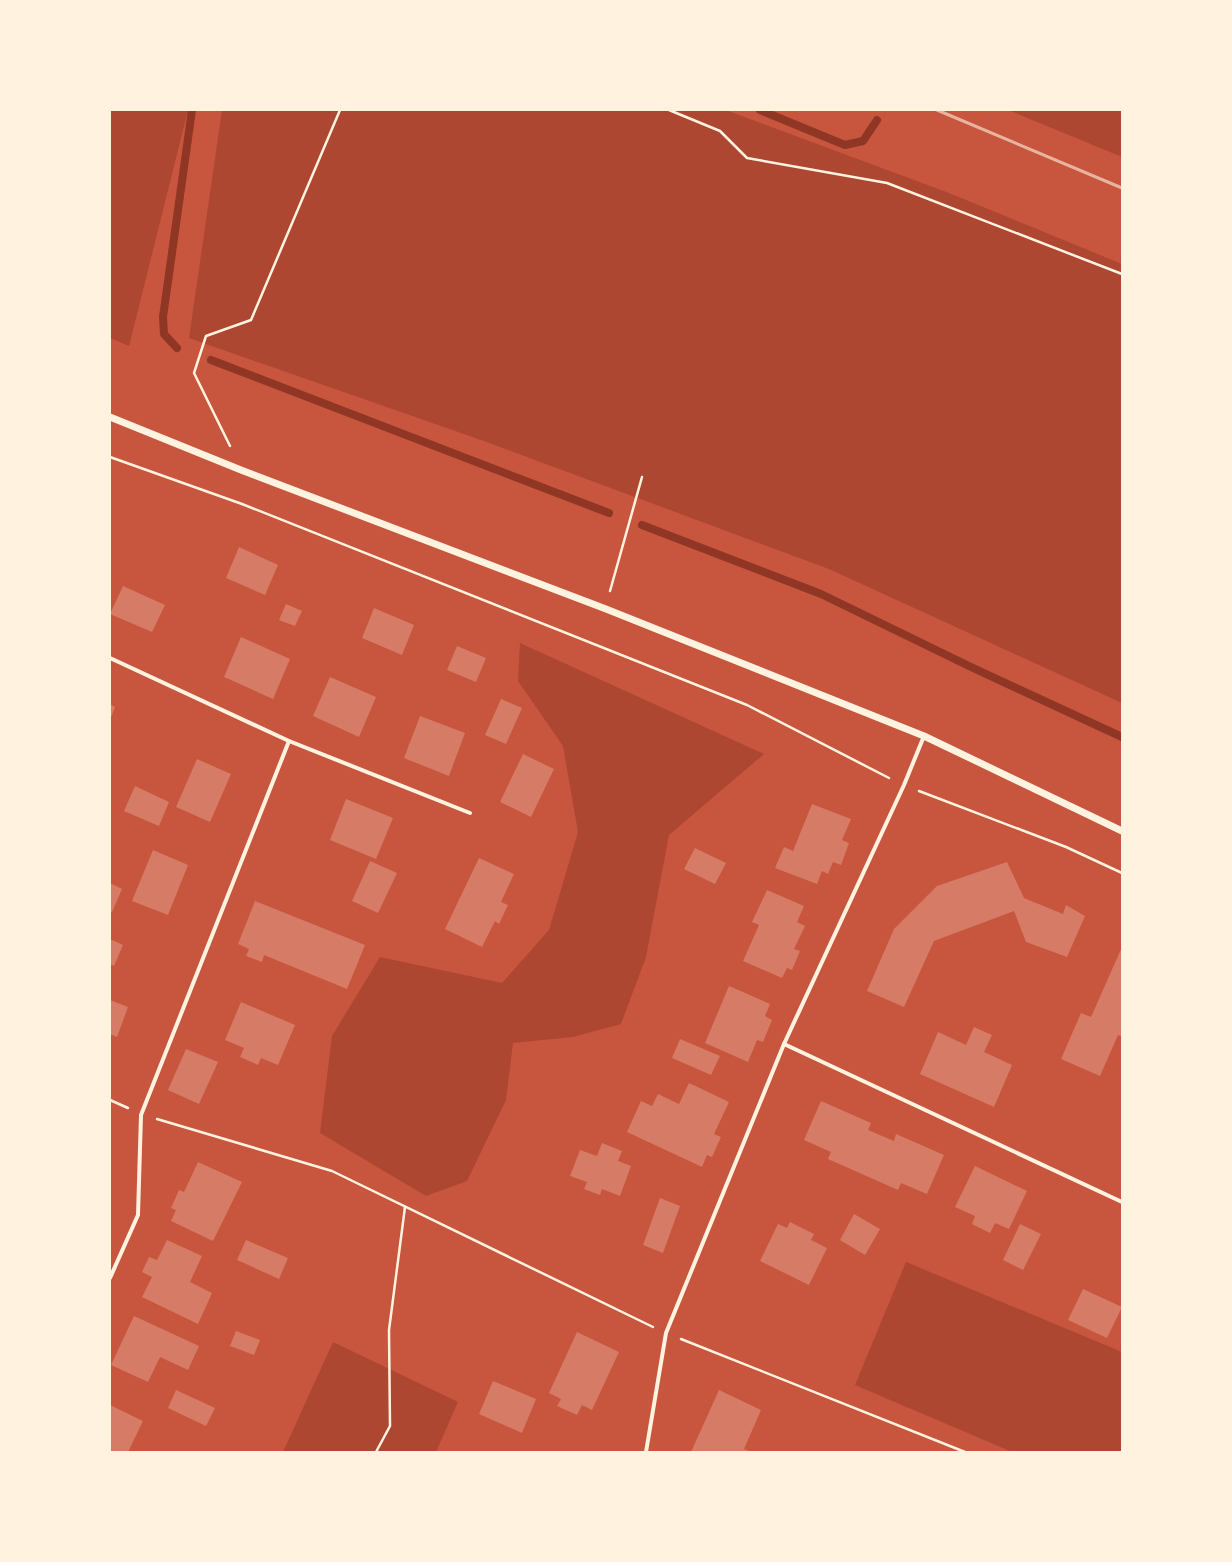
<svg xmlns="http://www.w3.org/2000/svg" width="1232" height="1562" viewBox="0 0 1232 1562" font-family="'Fira Sans Condensed',sans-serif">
  <rect width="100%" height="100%" fill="#c8553d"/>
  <g fill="#ae4732">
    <polygon points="110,110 188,110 129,346 110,338"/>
    <polygon points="222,110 726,110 949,193 1122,264 1122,703 829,569 484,441 189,338"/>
    <polygon points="1008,110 1122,110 1122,157"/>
    <polygon points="520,643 764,754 669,835 646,957 621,1024 573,1037 513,1043 506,1100 467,1181 426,1196 320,1133 332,1036 380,957 502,983 549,930 578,832 563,746 518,681"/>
    <polygon points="906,1262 1122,1352 1122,1452 1012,1452 855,1385"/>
    <polygon points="333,1342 458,1402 436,1452 283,1452"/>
  </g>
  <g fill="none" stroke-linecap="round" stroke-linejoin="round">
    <g stroke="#8f3625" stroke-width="8">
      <polyline points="760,110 845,145 863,141 877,120"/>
      <polyline points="177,348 164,334 163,317 192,110"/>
      <polyline points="211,360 609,513"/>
      <polyline points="642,525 821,594 971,667 1122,737"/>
    </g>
  </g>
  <g fill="#d67c66">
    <polygon points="239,547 278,565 265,595 226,578"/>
    <polygon points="123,586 165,605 152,632 110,614"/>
    <polygon points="286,604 302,611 295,626 279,620"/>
    <polygon points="374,608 414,625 402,655 362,638"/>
    <polygon points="241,637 290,659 273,699 224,677"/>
    <polygon points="457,646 486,658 476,682 447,670"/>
    <polygon points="330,677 376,697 359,737 313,716"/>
    <polygon points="501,699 522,708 506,744 485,735"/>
    <polygon points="110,704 115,707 110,720"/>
    <polygon points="420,716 465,733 449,776 404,758"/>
    <polygon points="523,754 554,769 531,817 500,802"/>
    <polygon points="197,759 231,774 210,822 176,807"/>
    <polygon points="135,786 169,802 159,826 124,811"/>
    <polygon points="346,799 393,818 376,859 330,840"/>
    <polygon points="812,804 851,819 842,840 849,843 841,865 833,862 828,874 822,871 817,884 775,868 784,847 793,851"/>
    <polygon points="695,848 726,863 715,884 684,869"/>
    <polygon points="153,850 188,865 168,915 132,901"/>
    <polygon points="479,858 514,874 501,902 508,905 499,924 495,921 482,947 445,929"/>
    <polygon points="370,861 397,873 378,913 352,901"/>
    <polygon points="1007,862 1024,898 1063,914 1066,905 1085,916 1067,957 1026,942 1014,911 934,941 904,1007 867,991 894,929 937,886"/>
    <polygon points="110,883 122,889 112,912 110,911"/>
    <polygon points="767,890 804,906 797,922 805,926 794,949 800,951 792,970 787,968 782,978 743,961 759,925 752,922"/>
    <polygon points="255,901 365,945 347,989 264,955 262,962 246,956 249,949 238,944"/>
    <polygon points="110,939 123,945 114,966 110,964"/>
    <polygon points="1122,947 1122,1037 1118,1035 1100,1076 1061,1059 1081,1013 1091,1017"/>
    <polygon points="729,986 770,1004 765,1016 772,1020 763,1042 757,1040 748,1062 705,1043"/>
    <polygon points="110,1000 128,1007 117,1037 110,1034"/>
    <polygon points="241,1002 295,1025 278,1065 261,1058 258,1065 240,1057 244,1048 225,1040"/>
    <polygon points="974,1027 992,1035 984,1052 1012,1065 994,1107 920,1074 938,1032 966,1045"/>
    <polygon points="680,1039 720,1056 711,1075 672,1058"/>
    <polygon points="186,1049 218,1062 199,1104 168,1090"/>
    <polygon points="689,1083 729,1102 714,1134 721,1137 712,1157 707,1155 702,1167 627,1132 641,1101 652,1106 658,1094 679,1104"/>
    <polygon points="821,1101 871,1123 868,1130 894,1141 896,1134 944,1155 927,1194 901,1183 898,1190 828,1159 831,1152 804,1140"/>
    <polygon points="602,1143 622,1151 618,1161 631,1166 620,1196 602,1189 600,1195 584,1189 587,1182 570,1176 580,1150 597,1156"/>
    <polygon points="198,1162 242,1182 213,1241 171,1221 176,1210 171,1208 179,1190 184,1192"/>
    <polygon points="975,1166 1027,1191 1009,1229 995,1223 990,1233 972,1224 975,1216 955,1207"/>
    <polygon points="660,1198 680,1206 663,1253 643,1245"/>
    <polygon points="854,1214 880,1229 865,1255 840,1240"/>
    <polygon points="790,1222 814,1234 811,1240 827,1248 809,1285 760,1261 778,1224 787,1228"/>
    <polygon points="1020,1224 1041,1234 1023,1270 1003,1260"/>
    <polygon points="167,1240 202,1256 190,1282 212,1293 198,1324 142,1297 152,1277 142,1272 149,1257 157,1260"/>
    <polygon points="246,1240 288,1258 279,1279 237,1260"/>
    <polygon points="1083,1289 1122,1307 1107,1338 1068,1320"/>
    <polygon points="134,1316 199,1346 188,1370 160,1357 148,1382 111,1365"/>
    <polygon points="236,1331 260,1340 254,1355 230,1346"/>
    <polygon points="577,1332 619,1352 592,1410 582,1405 577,1415 557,1406 561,1399 549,1393"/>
    <polygon points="493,1381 536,1399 522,1433 479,1414"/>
    <polygon points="176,1390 215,1408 206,1426 168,1408"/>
    <polygon points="719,1390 761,1410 744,1449 751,1452 691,1452"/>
    <polygon points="110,1405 143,1421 128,1452 110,1452"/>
  </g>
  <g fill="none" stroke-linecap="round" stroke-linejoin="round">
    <g stroke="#fff3e0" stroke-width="2.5">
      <polyline points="669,110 720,131 747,158 887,183 1122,274"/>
      <polyline points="230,446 194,373 206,336 251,320 340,110"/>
      <polyline points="110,457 242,504 747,705 889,778"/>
      <polyline points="610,591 642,477"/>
      <polyline points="919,791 1066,847 1122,873"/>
      <polyline points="110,1100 128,1108"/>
      <polyline points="157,1119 332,1171 653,1327"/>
      <polyline points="681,1339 965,1452"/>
      <polyline points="376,1452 390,1426 389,1330 405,1207"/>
    </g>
    <g stroke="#fff3e0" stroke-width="4">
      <polyline points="110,658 289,741 470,813"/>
      <polyline points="784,1044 1122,1202"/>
      <polyline points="110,1278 138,1215 141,1115 289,741"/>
      <polyline points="646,1452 666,1333 784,1044 904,785 924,736"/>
    </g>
    <polyline stroke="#fff3e0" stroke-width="7" points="110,417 241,470 606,609 924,736 1122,831"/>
    <polyline stroke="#e9b49f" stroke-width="3" points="937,110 1122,188"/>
  </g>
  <rect width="1232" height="1562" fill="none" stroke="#fff3e0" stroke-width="222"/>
</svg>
